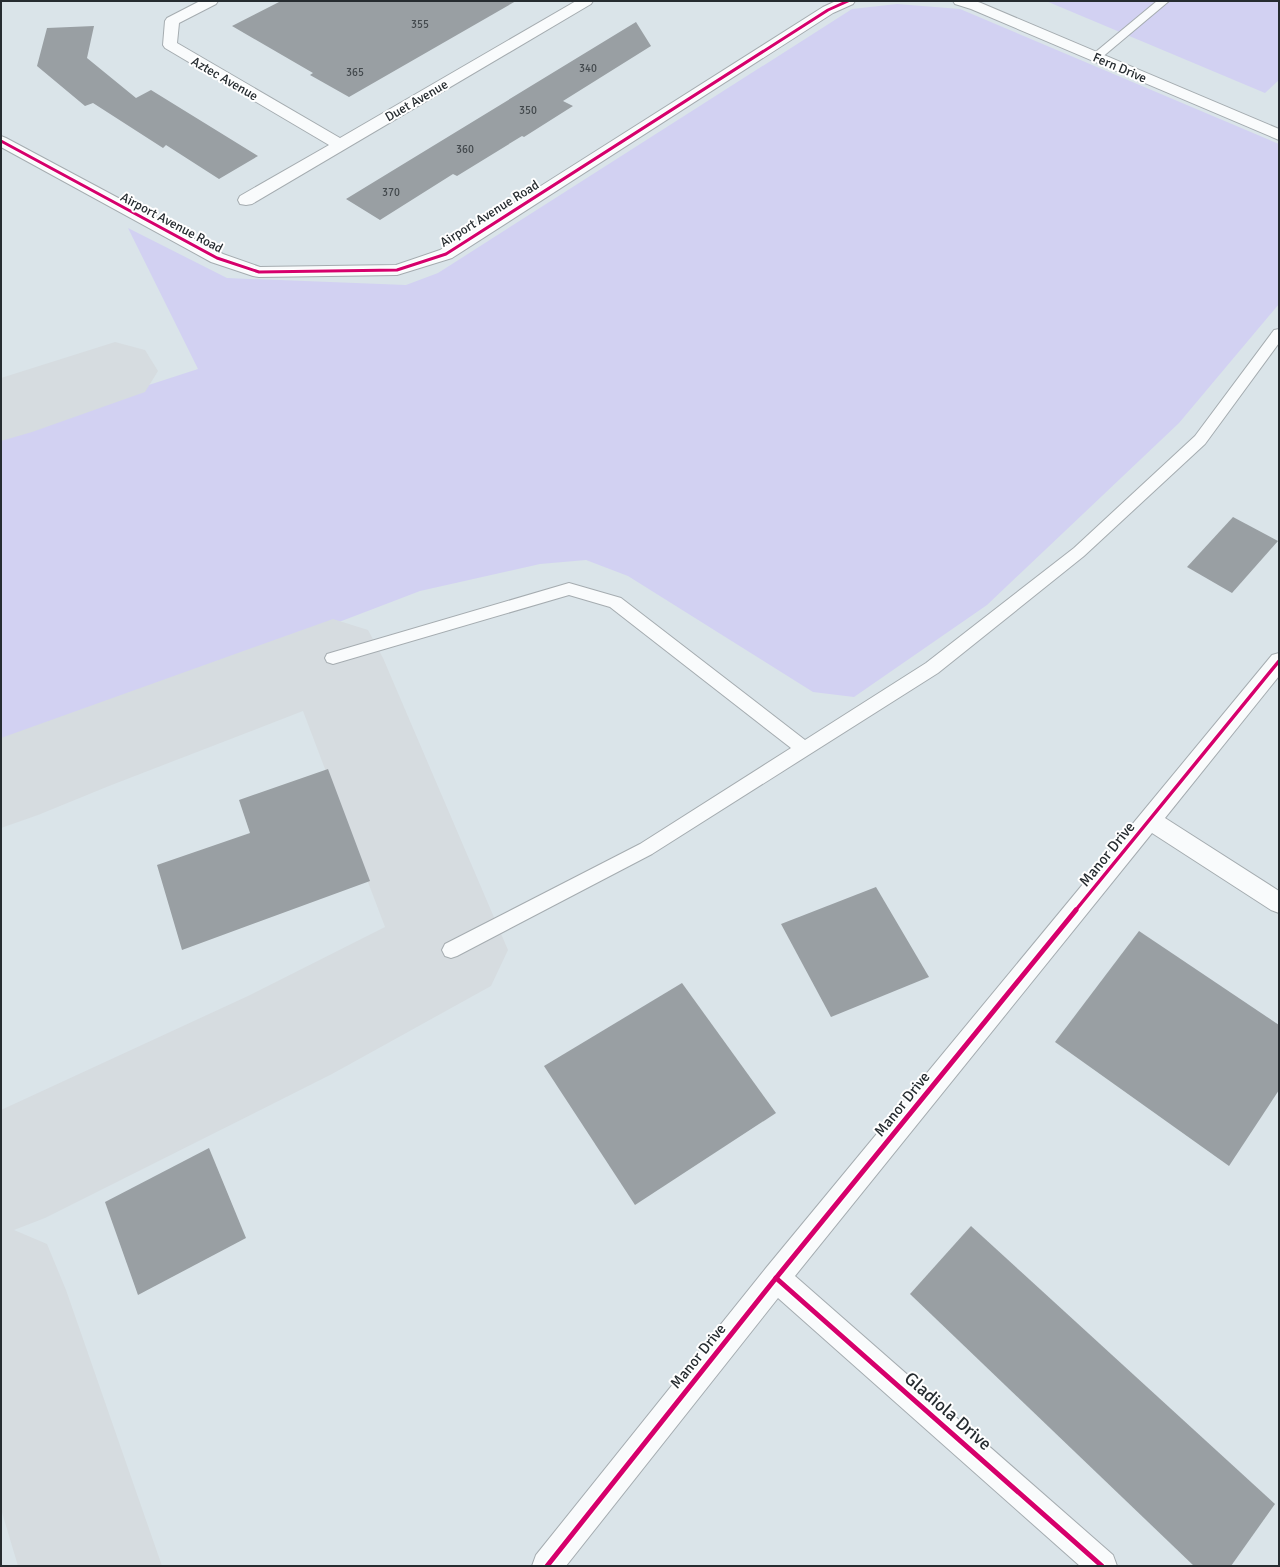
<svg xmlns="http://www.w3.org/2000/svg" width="1280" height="1567" viewBox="0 0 1280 1567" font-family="Signika,sans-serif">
  <rect width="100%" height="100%" fill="#dae4e9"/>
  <g fill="#d2d1f2">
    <polygon points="1046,1 1279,1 1279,80 1265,93"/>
    <polygon points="897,4 960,9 1279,144 1279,304 1179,423 987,605 854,697 813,692 628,576 586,560 540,564 420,591 1,751 1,433 198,369 128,228 227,278 406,285 438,273 852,9"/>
  </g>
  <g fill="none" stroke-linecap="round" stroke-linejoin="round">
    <g fill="#d6dce0" fill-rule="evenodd">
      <polygon points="115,342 145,350 158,371 145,392 32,432 1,441 1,378"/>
      <polygon points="333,619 368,630 383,658 508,950 491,986 332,1074 45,1218 14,1230 47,1244 66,1290 162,1566 18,1566 1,1509 1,1110 248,996 385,927 303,711 109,786 38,815 1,828 1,738"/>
    </g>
  </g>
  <g fill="#999fa3">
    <polygon points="281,1 516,1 349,97 310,75 313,73 232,26"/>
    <polygon points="636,22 651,46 563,101 573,106 524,137 522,136 457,176 453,174 380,220 346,199"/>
    <polygon points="94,26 87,58 136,98 151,90 258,156 219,179 166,145 163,148 93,103 85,106 37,66 47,28"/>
    <polygon points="1233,517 1278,541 1232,593 1187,567"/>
    <polygon points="328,769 370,881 182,950 157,865 250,833 239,800"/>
    <polygon points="876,887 929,977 831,1017 781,924"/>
    <polygon points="1139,931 1279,1025 1279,1090 1229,1166 1055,1042"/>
    <polygon points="682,983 776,1113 635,1205 544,1066"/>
    <polygon points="209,1148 246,1238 138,1295 105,1202"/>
    <polygon points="971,1226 1275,1504 1231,1566 1194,1566 910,1294"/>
  </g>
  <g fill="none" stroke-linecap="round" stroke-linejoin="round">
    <defs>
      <g id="lane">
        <polygon points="1157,1 1169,1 1100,59 1092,59 1090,57 1092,55"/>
        <polygon points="1279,329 1279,343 1205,444 1084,556 938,673 652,854 457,956 451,958 445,956 442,950 445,944 640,844 791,748 610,607 569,595 333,664 327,662 325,658 327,654 569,583 621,598 805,740 926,663 1074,548 1195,436 1274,330"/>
      </g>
      <g id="street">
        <polygon points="200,1 218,1 216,4 179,23 177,43 340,138 576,1 593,1 591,4 252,204 246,205 240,204 238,200 240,196 329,145 165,48 163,45 165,21 167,18"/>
        <polygon points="836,1 855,1 853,4 833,13 452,258 397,275 259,277 253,276 211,262 1,147 1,136 6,138 223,254 260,267 396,265 440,250 823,7"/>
        <polygon points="953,1 975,1 981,3 1279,129 1279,140 971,9 955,4"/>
        <polygon points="1279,653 1279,676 1165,818 1279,891 1279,913 1271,910 1152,833 795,1276 1113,1555 1117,1566 1080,1566 778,1298 566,1566 532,1566 536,1555 766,1268 1272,655"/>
      </g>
    </defs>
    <use href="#lane" stroke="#a5acb0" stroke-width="2"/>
    <use href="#street" stroke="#a5acb0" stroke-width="2"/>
    <use href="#lane" fill="#f9fbfc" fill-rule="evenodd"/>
    <use href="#street" fill="#f9fbfc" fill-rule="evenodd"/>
    <defs>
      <polyline id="cycleway-far2" points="1,141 217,258 259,272 397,270 446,254 828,10 848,1"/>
      <polyline id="cycleway-far1" points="1075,911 1279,661"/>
      <g id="cycleway">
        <polyline points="776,1278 1102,1566"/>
        <polyline points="547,1566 776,1278 1076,910"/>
      </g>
    </defs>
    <use href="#cycleway-far2" stroke="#fff" stroke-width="5"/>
    <use href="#cycleway-far1" stroke="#fff" stroke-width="6"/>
    <use href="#cycleway" stroke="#fff" stroke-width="8"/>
    <use href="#cycleway-far2" stroke="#d6006c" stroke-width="3"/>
    <use href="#cycleway-far1" stroke="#d6006c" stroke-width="3.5"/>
    <use href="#cycleway" stroke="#d6006c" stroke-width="5"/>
  </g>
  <g text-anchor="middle" stroke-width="4" stroke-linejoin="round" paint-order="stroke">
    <g font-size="11" fill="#43494d">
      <text x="420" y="28">355</text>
      <text x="588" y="72">340</text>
      <text x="355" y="76">365</text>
      <text x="528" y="114">350</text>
      <text x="465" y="153">360</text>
      <text x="391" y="196">370</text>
    </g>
    <g font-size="13" fill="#262c30" stroke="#fff">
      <text transform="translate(1120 67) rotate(23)" y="5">Fern Drive</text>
      <text transform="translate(225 78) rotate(30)" y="5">Aztec Avenue</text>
      <text transform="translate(416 100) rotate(-30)" y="5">Duet Avenue</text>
      <text transform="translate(489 213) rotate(-32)" y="5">Airport Avenue Road</text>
      <text transform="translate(172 222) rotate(28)" y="5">Airport Avenue Road</text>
    </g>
    <g font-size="15" fill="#262c30" stroke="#fff">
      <text transform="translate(1107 854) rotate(-51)" y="5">Manor Drive</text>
      <text transform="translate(902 1104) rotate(-51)" y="5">Manor Drive</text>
      <text transform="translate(698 1356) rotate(-51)" y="5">Manor Drive</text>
    </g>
    <g font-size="18" fill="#262c30" stroke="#fff">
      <text transform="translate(948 1411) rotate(41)" y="6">Gladiola Drive</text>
    </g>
  </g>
  <rect width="1280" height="1567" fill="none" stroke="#262c30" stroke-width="4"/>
</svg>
